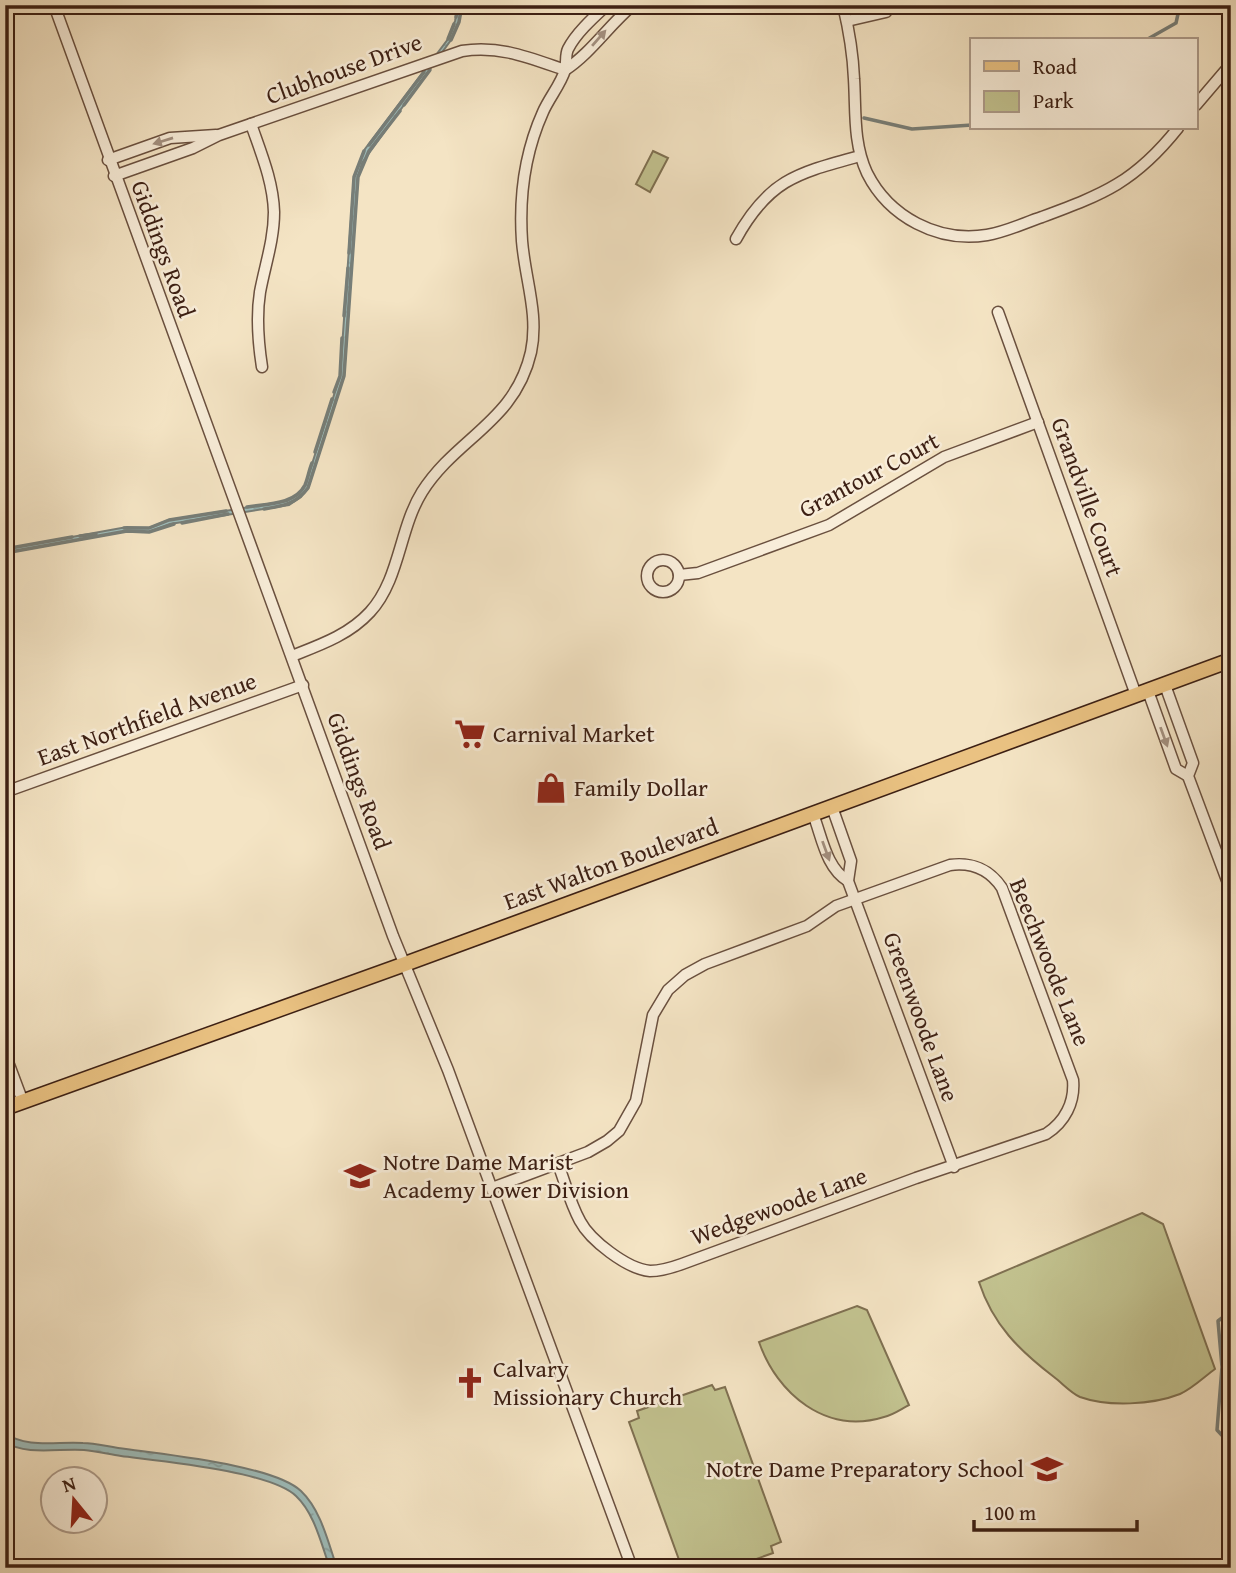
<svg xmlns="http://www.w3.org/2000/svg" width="1236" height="1573" viewBox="0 0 1236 1573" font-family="'Gentium Book Plus',serif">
  <defs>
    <pattern id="water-ripples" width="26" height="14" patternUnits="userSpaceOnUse" patternTransform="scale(1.75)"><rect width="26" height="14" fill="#9ebdbb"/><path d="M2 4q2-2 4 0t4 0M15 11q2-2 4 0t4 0" fill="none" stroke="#89a2a0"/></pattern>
  </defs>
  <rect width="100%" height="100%" fill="#f4e4c4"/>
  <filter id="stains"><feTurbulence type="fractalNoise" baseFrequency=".00286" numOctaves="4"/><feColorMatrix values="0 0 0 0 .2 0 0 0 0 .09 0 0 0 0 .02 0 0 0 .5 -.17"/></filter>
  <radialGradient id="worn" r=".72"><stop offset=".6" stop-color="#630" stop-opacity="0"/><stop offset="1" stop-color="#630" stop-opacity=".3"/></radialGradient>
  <g fill="#c2c28f" stroke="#7f7051" stroke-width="2">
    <polygon points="653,151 668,158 650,192 636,184"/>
    <path d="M 1142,1213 L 1163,1224 L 1215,1369 C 1204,1377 1192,1389 1180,1394 C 1152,1405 1108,1407 1080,1397 C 1071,1393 1062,1383 1054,1377 C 1019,1350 993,1325 979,1282 Z"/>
    <path d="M 857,1306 L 867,1310 L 909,1405 C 901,1409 893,1415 884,1417 C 826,1435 777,1394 759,1342 Z"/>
    <polygon points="712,1385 715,1390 725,1387 781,1542 771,1546 773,1553 731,1568 682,1568 629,1422 639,1418 637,1411"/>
  </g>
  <g fill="url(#water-ripples)" stroke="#777e78" stroke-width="2">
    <polygon points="458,5 462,5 459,22 451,40 362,163 358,177 344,376 308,488 301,497 289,505 170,524 149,532 127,531 5,553 5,549 127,527 149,528 169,520 287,501 299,494 305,486 340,376 354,177 365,149 448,39 455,21"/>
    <path d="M 5,1433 C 27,1449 58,1441 83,1443 C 97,1443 112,1448 126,1449 C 166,1455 273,1465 301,1491 C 321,1510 328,1542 337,1568 L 330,1568 C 321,1544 315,1514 296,1496 C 270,1471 159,1461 121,1456 C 108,1454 96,1451 84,1450 C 60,1448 26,1456 5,1442 Z"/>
  </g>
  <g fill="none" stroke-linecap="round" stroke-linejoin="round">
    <g stroke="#777e78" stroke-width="3.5">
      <polyline points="456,17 458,5"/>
      <polyline points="448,39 454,24"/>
      <polyline points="451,40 459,22 462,5"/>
      <polyline points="1146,40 1176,23 1180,5"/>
      <polyline points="404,105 430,70"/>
      <polyline points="864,118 912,129 972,125"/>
      <polyline points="369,145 424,72"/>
      <polyline points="349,253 354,177 364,151"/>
      <polyline points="344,316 348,268"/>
      <polyline points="334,392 340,376 342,338"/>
      <polyline points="315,452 332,399"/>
      <path d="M 247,507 C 265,504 295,505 305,485 C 308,478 309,470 312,463"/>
      <path d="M 264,509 C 283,506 296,504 308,488 L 344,376 L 358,177 L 369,151 L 400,111"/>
      <polyline points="182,523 228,514"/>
      <polyline points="124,528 149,528 169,520 226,511"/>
      <polyline points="80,536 96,534"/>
      <polyline points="5,549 72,537"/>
      <polyline points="5,553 127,531 149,532 174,524"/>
      <polyline points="1231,1311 1218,1321 1222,1367 1217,1430 1231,1445"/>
    </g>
    <defs>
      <g id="minor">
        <polyline points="54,5 393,936 448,1070 632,1568"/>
        <path d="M 843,5 C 849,30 853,54 854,79 C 856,111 853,143 867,173 C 889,217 938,243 987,235 C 1006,232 1024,223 1042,217 C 1104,194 1135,182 1178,128"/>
        <polyline points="847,21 886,12"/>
        <path d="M 565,70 C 591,53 609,25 633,5"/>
        <polyline points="1196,105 1231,64"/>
        <path d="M 251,124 C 261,153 273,181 274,212 C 274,240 265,265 260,292 C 256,317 258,341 262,367"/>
        <polyline points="108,160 170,138 216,135"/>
        <path d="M 114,176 L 193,148 L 219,135 L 462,51 C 500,45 530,58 565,70"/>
        <path d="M 736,239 C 769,179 798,173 860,156"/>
        <polyline points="998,312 1136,695"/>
        <circle cx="663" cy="576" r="16"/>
        <polyline points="679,575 698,573 829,525 944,457 1038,422"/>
        <path d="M 292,656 C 320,645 349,635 370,612 C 400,579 399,529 422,492 C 457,437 515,422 531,352 C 539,314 525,279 522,241 C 519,197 525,152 543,112 C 549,98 561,84 565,70 C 567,63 565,55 568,49 C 576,33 594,17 607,5"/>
        <polyline points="1165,685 1193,763 1188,776 1231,891"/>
        <polyline points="1148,691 1176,769 1188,776"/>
        <polyline points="5,792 303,685"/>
        <polyline points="832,807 851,861 848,881 954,1167"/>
        <path d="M 813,814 C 822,837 826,868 848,881"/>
        <polyline points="5,1054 23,1102"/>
        <path d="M 492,1188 L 588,1152 L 607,1141 L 619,1131 L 636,1101 L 653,1015 L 668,990 L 685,975 L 705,964 L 807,926 L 836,906 L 950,865 C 972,862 990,870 1002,888 L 1073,1080 C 1075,1102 1065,1122 1046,1134 L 916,1178 L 682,1264 C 671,1268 661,1271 650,1271 C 627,1269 590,1240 580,1221 C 570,1203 565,1182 558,1164"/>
      </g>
      <polyline id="major" points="5,1108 405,964 1231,660"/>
    </defs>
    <use href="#minor" stroke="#6a503f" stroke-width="13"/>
    <use href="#major" stroke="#3c1f13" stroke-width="17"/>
    <use href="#minor" stroke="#f8edd9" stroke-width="10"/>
    <use href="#major" stroke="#eac282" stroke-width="14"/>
  </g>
  <defs><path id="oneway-solid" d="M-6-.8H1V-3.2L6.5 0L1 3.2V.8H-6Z" transform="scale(1.75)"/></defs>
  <g fill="#a39080">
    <use href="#oneway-solid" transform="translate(599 38) rotate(-49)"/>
    <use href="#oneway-solid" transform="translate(163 141) rotate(163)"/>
    <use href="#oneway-solid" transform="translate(1164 737) rotate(70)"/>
    <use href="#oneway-solid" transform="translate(826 851) rotate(70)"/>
  </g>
  <defs>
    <symbol id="supermarket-bare" viewBox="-9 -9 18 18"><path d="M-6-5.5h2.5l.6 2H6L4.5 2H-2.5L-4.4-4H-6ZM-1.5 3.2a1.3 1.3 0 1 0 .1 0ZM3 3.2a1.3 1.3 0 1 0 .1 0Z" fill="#8f2418" stroke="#f8edd9" stroke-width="2.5" paint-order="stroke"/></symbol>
    <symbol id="shop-bare" viewBox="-9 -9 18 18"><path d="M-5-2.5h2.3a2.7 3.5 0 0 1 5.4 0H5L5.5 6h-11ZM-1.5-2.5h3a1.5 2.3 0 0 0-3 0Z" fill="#8f2418" stroke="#f8edd9" stroke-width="2.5" paint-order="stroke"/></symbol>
    <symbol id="school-bare" viewBox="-9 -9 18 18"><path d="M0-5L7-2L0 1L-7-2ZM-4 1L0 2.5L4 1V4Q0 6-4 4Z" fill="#8f2418" stroke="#f8edd9" stroke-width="2.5" paint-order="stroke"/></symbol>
    <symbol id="church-bare" viewBox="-9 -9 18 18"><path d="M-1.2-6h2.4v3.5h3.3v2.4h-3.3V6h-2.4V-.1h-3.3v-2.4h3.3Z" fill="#8f2418" stroke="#f8edd9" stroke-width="2.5" paint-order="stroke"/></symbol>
  </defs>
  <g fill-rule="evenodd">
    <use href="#supermarket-bare" x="448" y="712" width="44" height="44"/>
    <use href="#shop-bare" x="529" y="766" width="44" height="44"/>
    <use href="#school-bare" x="338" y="1154" width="44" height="44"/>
    <use href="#church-bare" x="448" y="1361" width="44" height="44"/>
    <use href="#school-bare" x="1025" y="1447" width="44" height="44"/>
  </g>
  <g text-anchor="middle" stroke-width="5" stroke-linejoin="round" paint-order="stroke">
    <g font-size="24" fill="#3c1f13" stroke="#f8edd9">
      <text transform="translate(344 69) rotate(-20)" y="8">Clubhouse Drive</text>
      <text transform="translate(163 249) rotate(70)" y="8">Giddings Road</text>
      <text transform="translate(869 475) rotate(-28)" y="8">Grantour Court</text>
      <text transform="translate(1087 497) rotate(70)" y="8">Grandville Court</text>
      <text transform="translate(147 719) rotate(-20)" y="8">East Northfield Avenue</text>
      <text transform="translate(359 781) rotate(70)" y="8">Giddings Road</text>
      <text transform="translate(611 864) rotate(-20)" y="8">East Walton Boulevard</text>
      <text transform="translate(1050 962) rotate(68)" y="8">Beechwoode Lane</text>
      <text transform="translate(921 1017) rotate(70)" y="8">Greenwoode Lane</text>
      <text transform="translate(779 1206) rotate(-20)" y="8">Wedgewoode Lane</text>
    </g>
    <g font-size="24" fill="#3c1f13" stroke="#f8edd9" text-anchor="start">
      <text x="493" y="742">Carnival Market</text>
      <text x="574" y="796">Family Dollar</text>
      <text x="383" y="1170">Notre Dame Marist<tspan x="383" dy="28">Academy Lower Division</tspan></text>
      <text x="493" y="1377">Calvary<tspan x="493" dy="28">Missionary Church</tspan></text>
      <text x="1024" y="1477" text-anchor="end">Notre Dame Preparatory School</text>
    </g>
  </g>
  <rect width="1236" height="1573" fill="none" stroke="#f4e4c4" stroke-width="28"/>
  <rect x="7" y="7" width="1222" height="1559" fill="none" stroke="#3c1f13" stroke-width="3.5"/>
  <rect x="14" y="14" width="1208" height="1545" fill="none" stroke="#3c1f13" stroke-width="2"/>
  <rect x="970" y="38" width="228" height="91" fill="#f8edd9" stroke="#ad9b8a" stroke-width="2"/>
  <rect x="984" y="61" width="35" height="10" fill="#eac282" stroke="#ad9b8a" stroke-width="2"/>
  <text x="1033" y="74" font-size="21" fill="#3c1f13">Road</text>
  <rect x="984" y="91" width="35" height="21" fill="#c2c28f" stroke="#ad9b8a" stroke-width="2"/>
  <text x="1033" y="108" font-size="21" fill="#3c1f13">Park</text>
  <g transform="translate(74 1500) rotate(342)"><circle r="33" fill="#f8edd9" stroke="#ad9b8a" stroke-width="2"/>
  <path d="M0-5L12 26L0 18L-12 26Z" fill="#8f2418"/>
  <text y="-10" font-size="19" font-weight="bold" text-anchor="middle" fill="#3c1f13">N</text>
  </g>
  <path d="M974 1520v10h163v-10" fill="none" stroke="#3c1f13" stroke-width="3.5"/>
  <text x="984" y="1520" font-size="21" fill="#3c1f13" stroke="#f8edd9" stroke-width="5" paint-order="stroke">100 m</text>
  <rect width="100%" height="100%" filter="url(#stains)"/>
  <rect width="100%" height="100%" fill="url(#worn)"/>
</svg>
